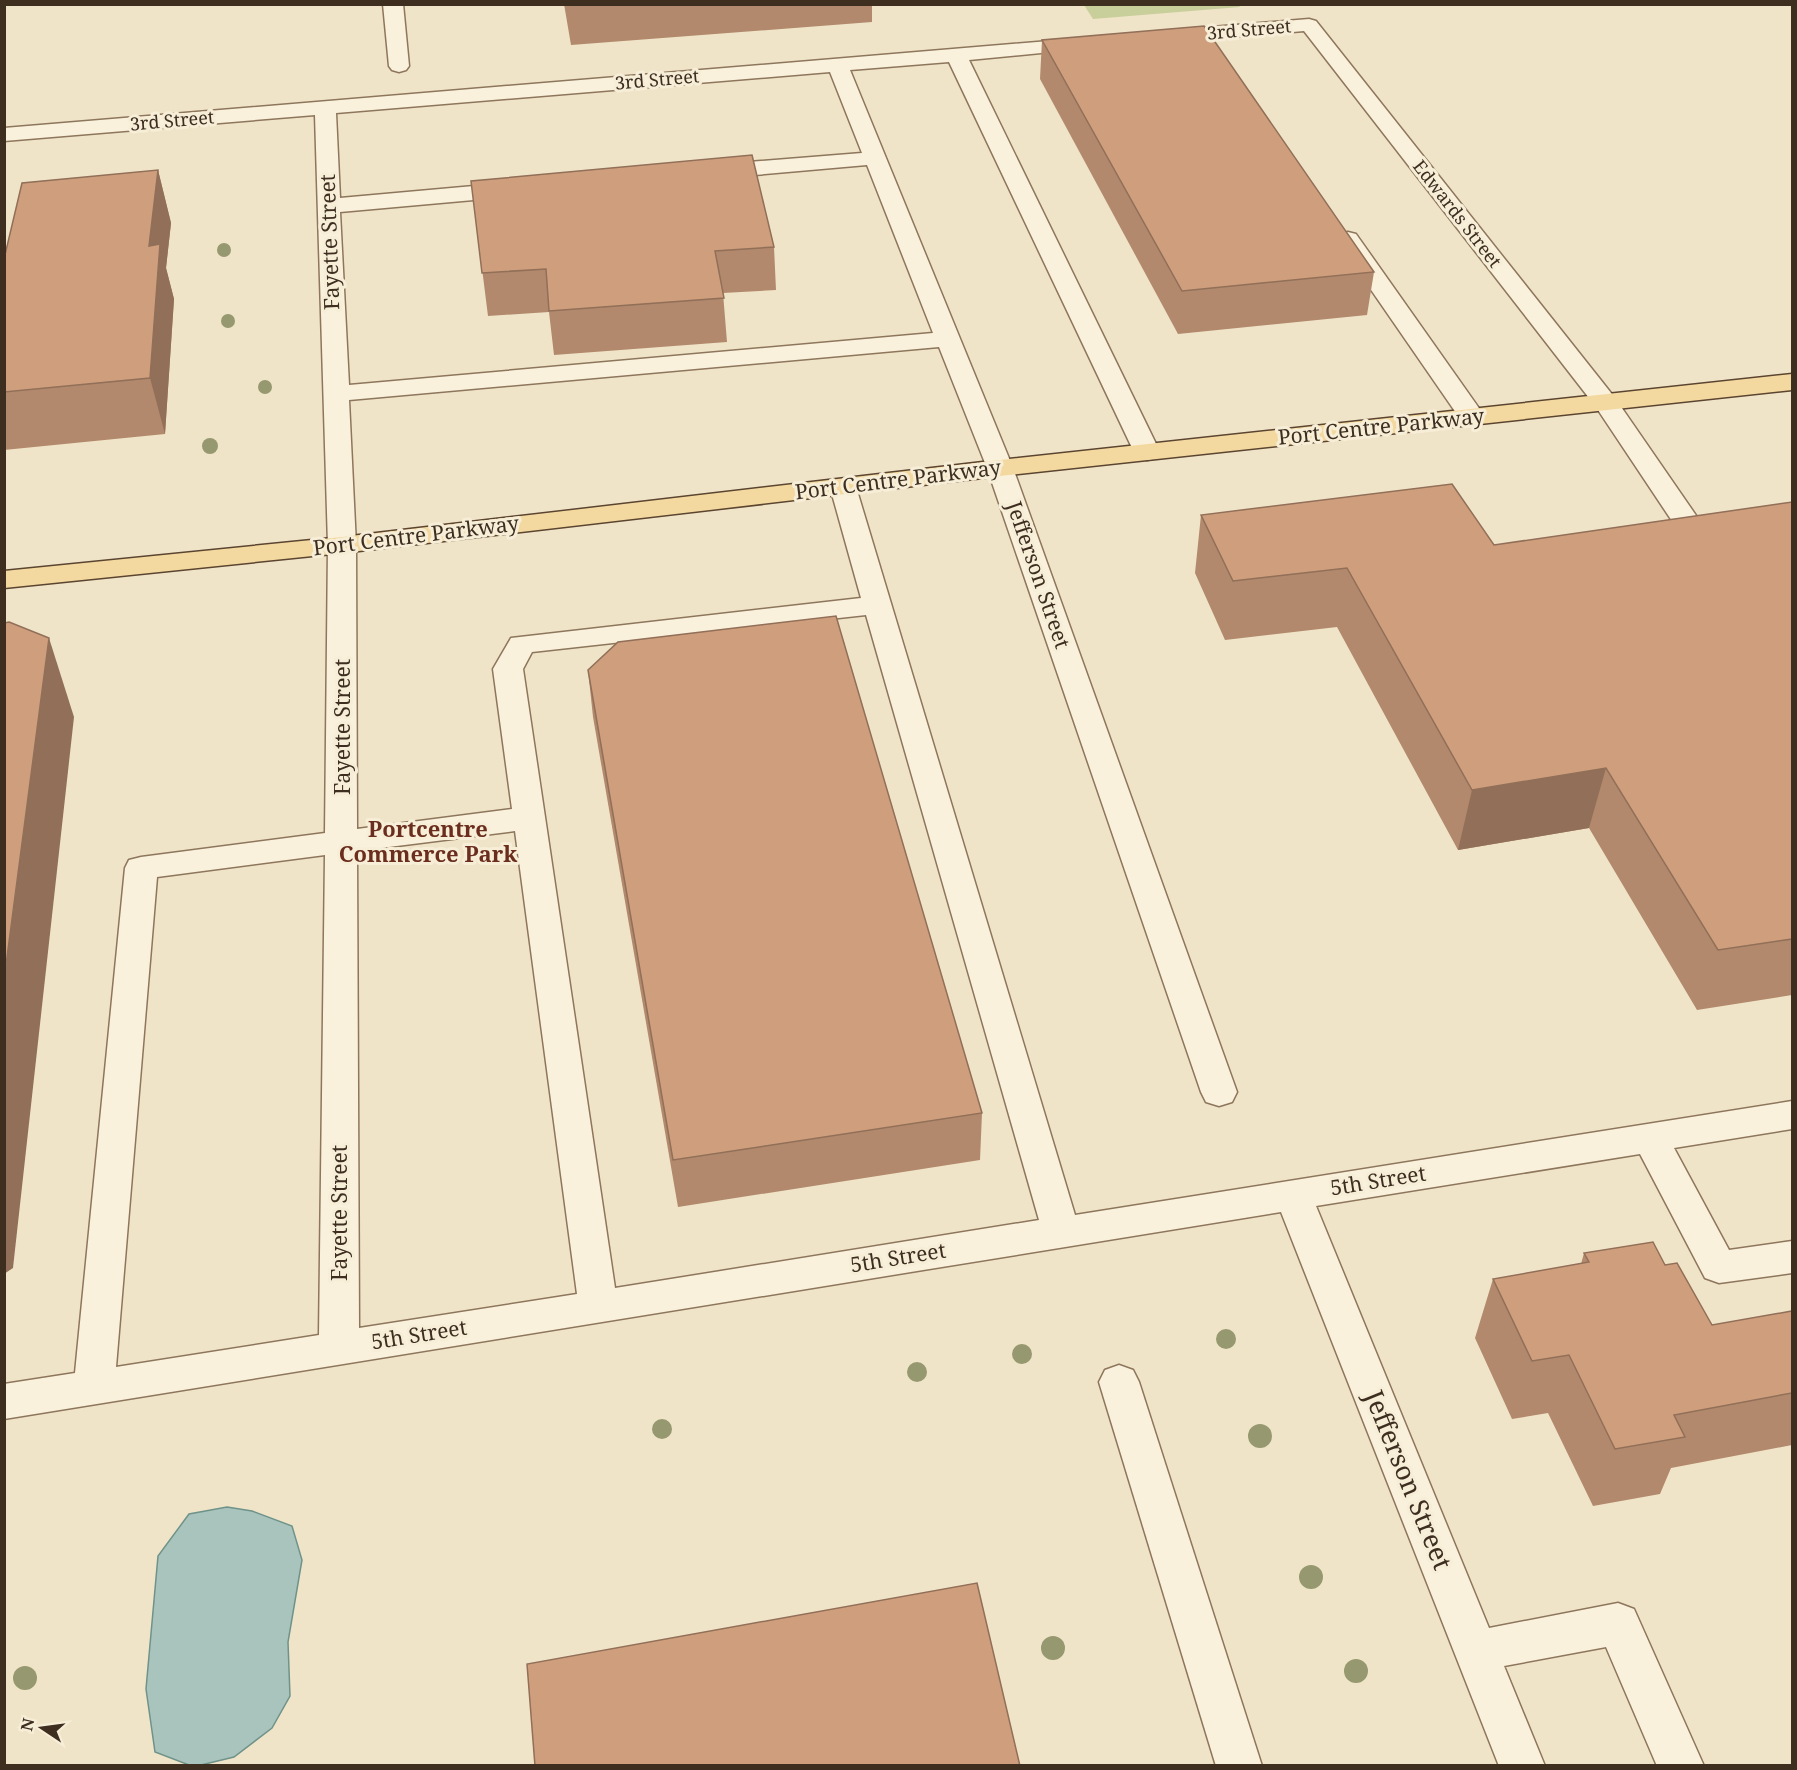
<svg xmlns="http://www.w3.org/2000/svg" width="1797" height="1770" viewBox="0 0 1797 1770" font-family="'Noto Serif',serif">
  <rect width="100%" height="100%" fill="#f0e4c8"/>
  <polygon fill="#c9cf9b" points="1238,4 1240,7 1093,19 1084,5"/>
  <polygon fill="#a9c4bc" stroke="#6f938a" stroke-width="1.5" points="227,1507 252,1511 292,1526 302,1560 288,1642 290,1696 272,1728 234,1757 201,1765 189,1765 155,1752 146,1689 158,1556 189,1514"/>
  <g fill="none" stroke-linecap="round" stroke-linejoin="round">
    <defs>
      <g id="minor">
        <polygon points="383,4 403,4 409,66 406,70 399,72 392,70 389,66"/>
        <polygon points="1309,19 1316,21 1615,398 1704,527 1700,533 1690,535 1680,533 1596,407 1304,31 1163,43 1156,41 1153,37 1156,33 1163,31"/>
        <path d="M 1085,38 L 1092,40 L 1095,44 L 1092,48 L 969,60 L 1160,452 L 1156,458 L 1147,460 L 1138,458 L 1134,452 L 949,62 L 850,70 L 1013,468 L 1237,1092 L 1232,1102 L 1219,1106 L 1206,1102 L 1201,1092 L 987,468 L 939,347 L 349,400 L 356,545 L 357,829 L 512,809 L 493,669 L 511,638 L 861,598 L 830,487 L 833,481 L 843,479 L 853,481 L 856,487 L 1075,1215 L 1792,1101 L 1792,1129 L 1674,1148 L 1729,1250 L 1792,1241 L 1792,1273 L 1719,1283 L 1705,1278 L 1640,1154 L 1316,1206 L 1489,1628 L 1618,1603 L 1634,1609 L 1704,1766 L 1657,1766 L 1606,1647 L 1504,1666 L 1545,1766 L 1499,1766 L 1281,1212 L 4,1419 L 4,1384 L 75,1373 L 125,868 L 129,860 L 141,857 L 325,833 L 328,545 L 315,115 L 4,141 L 4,128 ZM 830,72 L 862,153 L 710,165 L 702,167 L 699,172 L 702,177 L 710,179 L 867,165 L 933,333 L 349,385 L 340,212 L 518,196 L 526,194 L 529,189 L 526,184 L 518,182 L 340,198 L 336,113 ZM 866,615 L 1039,1220 L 615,1288 L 523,669 L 532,652 ZM 515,831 L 577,1294 L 359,1328 L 357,851 ZM 325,855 L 319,1335 L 116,1367 L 157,877 Z"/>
        <polygon points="1348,232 1356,234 1481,411 1485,417 1481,423 1472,425 1463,423 1336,239 1340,234"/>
        <polygon points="1119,1365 1133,1370 1139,1382 1262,1766 1216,1766 1099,1382 1105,1370"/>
      </g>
      <polygon id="major" points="1792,374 1792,390 1000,476 342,553 4,588 4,571 342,537 1000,460"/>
    </defs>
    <use href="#minor" stroke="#8d765c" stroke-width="3"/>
    <use href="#major" stroke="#5b4430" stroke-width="3"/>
    <use href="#minor" fill="#faf1dc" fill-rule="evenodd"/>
    <use href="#major" fill="#f3d9a0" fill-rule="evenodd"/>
  </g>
  <g fill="#96986f">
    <circle cx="224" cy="250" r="7"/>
    <circle cx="228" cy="321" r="7"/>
    <circle cx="265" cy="387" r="7"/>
    <circle cx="210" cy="446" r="8"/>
    <circle cx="1226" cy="1339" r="10"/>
    <circle cx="1022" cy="1354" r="10"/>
    <circle cx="917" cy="1372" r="10"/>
    <circle cx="662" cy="1429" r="10"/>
    <circle cx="1260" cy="1436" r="12"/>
    <circle cx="1311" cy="1577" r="12"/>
    <circle cx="1053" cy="1648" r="12"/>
    <circle cx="1356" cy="1671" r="12"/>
    <circle cx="25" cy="1678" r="12"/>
  </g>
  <g fill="#b2896c">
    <polygon points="564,4 872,4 872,22 571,45"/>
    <polygon points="1042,40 1374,272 1367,315 1178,334 1040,79"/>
    <polygon points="158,170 171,223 166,268 174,299 165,434 4,450 4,259"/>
    <polygon points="471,181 774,247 776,290 723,293 727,342 554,355 549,312 488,316"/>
    <polygon points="1792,502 1792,995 1697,1010 1589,828 1458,850 1337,627 1225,640 1195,573 1201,515 1494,545"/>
    <polygon points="588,670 982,1113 980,1160 678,1207 593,717"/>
    <polygon points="1584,1253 1665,1265 1712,1325 1792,1311 1792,1445 1671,1468 1660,1494 1593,1506 1548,1413 1512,1419 1475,1338 1493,1279 1581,1264"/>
  </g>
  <g fill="#916f58">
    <polygon points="158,170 171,223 166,268 174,299 165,434 150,378 149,246"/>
    <polygon points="49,638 74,717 13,1268 4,1274 4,980"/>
    <polygon points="1606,768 1589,828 1458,850 1472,790"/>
  </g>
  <g fill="#cf9f7d" stroke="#916f58" stroke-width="1.5">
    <polygon points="1204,26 1374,272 1182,291 1042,40"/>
    <polygon points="752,155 774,247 715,251 724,298 549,311 546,269 482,273 471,181"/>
    <polygon points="158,170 149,246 160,244 150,378 4,392 4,259 22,183"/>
    <polygon points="1452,484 1494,545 1792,502 1792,939 1718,950 1606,768 1472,790 1347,568 1233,581 1201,515"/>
    <polygon points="836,616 982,1113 673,1160 588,670 618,642"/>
    <polygon points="9,622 49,638 4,980 4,623"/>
    <polygon points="1653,1242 1665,1265 1677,1263 1712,1325 1792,1311 1792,1393 1674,1415 1685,1437 1615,1449 1569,1355 1532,1361 1493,1279 1589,1262 1584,1253"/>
    <polygon points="977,1583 1020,1766 535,1766 527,1664"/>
  </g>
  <g text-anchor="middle" stroke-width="6" stroke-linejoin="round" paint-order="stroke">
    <g font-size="18" fill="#3d2e20" stroke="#f7eed8">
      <text transform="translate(1249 30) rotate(-5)" y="6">3rd Street</text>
      <text transform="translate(657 80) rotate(-5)" y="6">3rd Street</text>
      <text transform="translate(172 121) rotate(-5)" y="6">3rd Street</text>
      <text transform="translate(1457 214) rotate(52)" y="6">Edwards Street</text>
    </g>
    <g font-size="21" fill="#3d2e20" stroke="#f7eed8">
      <text transform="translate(330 242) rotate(-92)" y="7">Fayette Street</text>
      <text transform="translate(1381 427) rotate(-6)" y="7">Port Centre Parkway</text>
      <text transform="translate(898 480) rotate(-7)" y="7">Port Centre Parkway</text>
      <text transform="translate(416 536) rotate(-7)" y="7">Port Centre Parkway</text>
      <text transform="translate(1038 575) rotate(71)" y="7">Jefferson Street</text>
      <text transform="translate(343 727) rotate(-90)" y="7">Fayette Street</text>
      <text transform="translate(1378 1181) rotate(-9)" y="7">5th Street</text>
      <text transform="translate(340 1213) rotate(-90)" y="7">Fayette Street</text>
      <text transform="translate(898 1258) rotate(-9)" y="7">5th Street</text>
      <text transform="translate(419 1335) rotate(-9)" y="7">5th Street</text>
    </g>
    <g font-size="22" font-weight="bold" fill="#6b2e1e" stroke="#f7eed8">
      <text x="428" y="837">Portcentre<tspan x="428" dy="25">Commerce Park</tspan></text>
    </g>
    <g font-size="26" fill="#3d2e20" stroke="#f7eed8">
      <text transform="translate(1408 1480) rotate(68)" y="9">Jefferson Street</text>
    </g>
  </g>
  <rect width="1797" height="1770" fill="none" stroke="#3d2e20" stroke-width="12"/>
  <g transform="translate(42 1728) rotate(283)" stroke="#f7eed8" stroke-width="4.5" paint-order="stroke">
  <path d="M0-4.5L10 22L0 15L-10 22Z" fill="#3d2e20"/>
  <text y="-9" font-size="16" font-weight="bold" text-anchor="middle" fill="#3d2e20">N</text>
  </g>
</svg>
